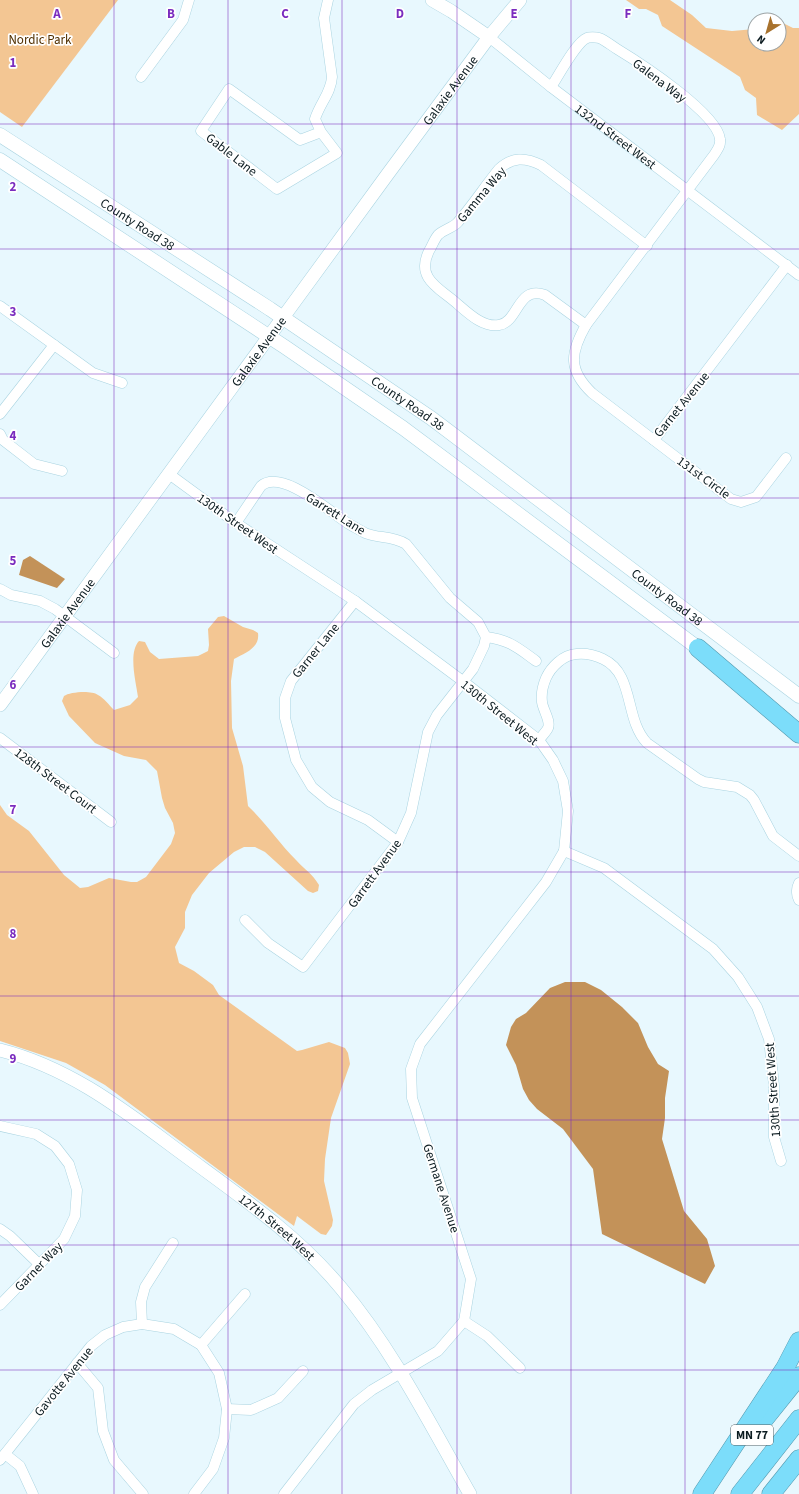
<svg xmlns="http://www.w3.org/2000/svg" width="799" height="1494" viewBox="0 0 799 1494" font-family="'Source Sans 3',sans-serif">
  <rect width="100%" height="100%" fill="#e8f8fe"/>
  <g fill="#f3c693">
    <polygon points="0,0 118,0 22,127 0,112"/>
    <polygon points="626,0 670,0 692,15 706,28 732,31 755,29 755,44 779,44 779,21 793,28 799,28 799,114 782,130 757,115 756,98 745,90 740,77 662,26 658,15 646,9 639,9"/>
    <path d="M 224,616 L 243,627 L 253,630 L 258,633 C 260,648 245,653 234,659 L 231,681 L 232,728 L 243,766 L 248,806 C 266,823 279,843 296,860 C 305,870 312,873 319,885 L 318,891 L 313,893 L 308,891 L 265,852 L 255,847 L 244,847 L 234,852 L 209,873 L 192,895 L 185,912 L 185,928 L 175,947 L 179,963 L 194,971 L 213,985 L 219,995 L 297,1051 L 302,1050 L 329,1042 L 345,1048 L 348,1053 L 350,1064 L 331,1118 L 325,1159 L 324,1181 L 333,1220 L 332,1226 L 326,1235 L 321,1234 L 297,1216 L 294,1226 L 105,1085 L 66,1063 L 0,1041 L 0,805 L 7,815 L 29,831 L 64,875 L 80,888 L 88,887 L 109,878 L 131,882 L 137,882 L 146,877 L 171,844 L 175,833 L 173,823 L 165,808 L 162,798 L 157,771 L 146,760 L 124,756 L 95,743 L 69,716 L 62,701 L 64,696 C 70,692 91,690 98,695 C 104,698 109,705 114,710 L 130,705 L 138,697 C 136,682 128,653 139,641 L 145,642 L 150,652 L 159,659 L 198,656 L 208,651 L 209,645 L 208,629 L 218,617 Z"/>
  </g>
  <g fill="#c39259">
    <polygon points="30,556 65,579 57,588 19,575 23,560"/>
    <polygon points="565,982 585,982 601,990 622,1007 638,1023 648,1047 658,1064 669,1071 665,1098 665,1118 662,1139 684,1211 707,1239 715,1266 705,1284 602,1234 593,1169 563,1129 537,1109 529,1100 523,1089 516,1065 506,1045 511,1027 516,1019 526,1013 550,988"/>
  </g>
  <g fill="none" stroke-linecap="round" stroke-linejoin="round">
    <defs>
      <g id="minor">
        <path id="s1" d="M 489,37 L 551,87 L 799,275"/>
        <polyline points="141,77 183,20 189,0"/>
        <path d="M 551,87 C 558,77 576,42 587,38 C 589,37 596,37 599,38 C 605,40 612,46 617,49 C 640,63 717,113 720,139 C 721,146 717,150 714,155 L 586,325 C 570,353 568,370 592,393 L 731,499 L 741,502 L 756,497 L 786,458"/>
        <path d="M 321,132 L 300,140 L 229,89 L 201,131 L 277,189 L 337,153 L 321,132 L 315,119 C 320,103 331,93 332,77 L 324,18 L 328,0"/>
        <polyline points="0,306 93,373 122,383"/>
        <path d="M 586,325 L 545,295 C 517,285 519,322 499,325 C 482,328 466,311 454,301 C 437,287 416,277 429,251 C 432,246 434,240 438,235 C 444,229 453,228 458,222 C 473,205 485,186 499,169 C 512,157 525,157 541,165 L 647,246"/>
        <polyline points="0,414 54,345"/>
        <polyline points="0,434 3,440 34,464 62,471"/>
        <polyline points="654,440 787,265"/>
        <polyline points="169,474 236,523 355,601 464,682 539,740 553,760 563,781 568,811 564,851 604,868 713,949 738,977 757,1007 769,1039 774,1086 774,1137 781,1161"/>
        <path d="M 236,523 L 261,486 C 282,468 331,513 349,524 C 354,527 360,530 365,533 C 379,539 391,535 406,544 L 450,598 L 478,622 L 486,637"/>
        <polyline points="0,589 11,595 40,601 55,609 114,653"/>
        <polyline points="355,601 291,681 285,698 285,718 296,760 312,787 330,802 368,820 398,842"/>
        <path d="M 486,637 C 510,640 518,648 536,661"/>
        <polyline points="0,738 111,822"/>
        <path d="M 539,740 C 541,737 546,732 548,728 C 551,721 543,710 542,702 C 541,694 543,685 546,678 C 551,667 563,655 576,654 C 586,653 593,654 603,659 C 635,674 624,719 647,743 L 698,779 L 704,782 L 737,787 L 750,795 L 754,800 L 773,836 L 799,856"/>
        <path d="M 799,883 C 796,889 796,894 799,900"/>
        <polyline points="245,920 268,943 303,967 398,842 411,813 428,732 437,715 473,669 484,646 486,637"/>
        <polyline points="0,1126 36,1134 55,1146 69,1164 77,1190 75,1216 64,1239 0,1305"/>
        <polyline points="0,1229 10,1236 40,1265"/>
        <polyline points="464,1321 487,1336 520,1368"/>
        <polyline points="142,1324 141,1302 145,1287 173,1243"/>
        <polyline points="201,1345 245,1294"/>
        <polyline points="77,1363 98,1388 103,1431 114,1460 143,1494"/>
        <polyline points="227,1409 251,1410 278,1398 303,1371"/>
        <polyline points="5,1454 20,1466 33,1494"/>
        <polyline points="0,1460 91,1346 105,1335 123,1327 142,1324 174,1329 201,1345 219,1373 227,1409 224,1438 213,1469 194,1494"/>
        <polyline points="284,1494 354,1404 372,1390 438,1351 464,1321 471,1279 412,1098 411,1069 420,1044 546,882 564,851"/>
      </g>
      <g id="tertiary">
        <polyline points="432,0 451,11 489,37"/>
        <path id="s2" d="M 0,705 L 387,175 L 489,37 L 520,0"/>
        <path id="s3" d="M 0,1050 C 64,1066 116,1104 168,1143 C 228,1188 293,1230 341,1288 C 393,1350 430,1424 470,1494"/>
      </g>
      <g id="secondary">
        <path id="s4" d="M 0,135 L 270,309 L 431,418 L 799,696"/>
        <polyline points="0,160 285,347 403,428 706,654"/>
      </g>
      <g id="motorway">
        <polyline points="698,648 799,734"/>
        <polyline points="762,1422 799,1376"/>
        <polyline points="702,1494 785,1368 799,1341"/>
        <polyline points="740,1494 799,1419"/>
        <polyline points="771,1494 799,1459"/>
      </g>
    </defs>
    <use href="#minor" stroke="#aad4e1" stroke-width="11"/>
    <use href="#tertiary" stroke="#aad4e1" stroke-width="14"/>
    <use href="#secondary" stroke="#aad4e1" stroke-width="15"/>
    <use href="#motorway" stroke="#5499ae" stroke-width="19"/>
    <use href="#minor" stroke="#fff" stroke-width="10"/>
    <use href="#tertiary" stroke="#fff" stroke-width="13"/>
    <use href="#secondary" stroke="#fff" stroke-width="14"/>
    <use href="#motorway" stroke="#7cddfa" stroke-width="18"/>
  </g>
  <path fill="none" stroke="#7b2cbf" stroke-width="1" stroke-opacity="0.55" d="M 114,0 L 114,1494M 228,0 L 228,1494M 342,0 L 342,1494M 457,0 L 457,1494M 571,0 L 571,1494M 685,0 L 685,1494M 0,124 L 799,124M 0,249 L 799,249M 0,374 L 799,374M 0,498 L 799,498M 0,622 L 799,622M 0,747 L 799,747M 0,872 L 799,872M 0,996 L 799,996M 0,1120 L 799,1120M 0,1245 L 799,1245M 0,1370 L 799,1370"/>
  <g text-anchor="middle" stroke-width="3.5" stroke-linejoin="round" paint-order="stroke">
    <rect fill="#fff" stroke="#545f63" stroke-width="1" x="731" y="1425" width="42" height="20" rx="3"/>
    <g font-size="12" font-weight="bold" fill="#0b1b20">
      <text x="752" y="1439">MN 77</text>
    </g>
    <g font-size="13" fill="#513000" stroke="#fff">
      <text x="40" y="44">Nordic Park</text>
    </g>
    <g font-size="13" fill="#0b1b20" stroke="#fff">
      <text transform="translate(660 80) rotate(37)" y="5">Galena Way</text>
      <text dy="5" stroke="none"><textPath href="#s2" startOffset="762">Galaxie Avenue</textPath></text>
      <text dy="5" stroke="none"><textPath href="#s1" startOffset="161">132nd Street West</textPath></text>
      <text transform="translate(232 154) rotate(38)" y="5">Gable Lane</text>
      <text transform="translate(481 194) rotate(-50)" y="5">Gamma Way</text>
      <text dy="5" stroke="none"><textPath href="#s4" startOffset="164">County Road 38</textPath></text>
      <text dy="5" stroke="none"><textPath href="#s2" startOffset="438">Galaxie Avenue</textPath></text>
      <text dy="5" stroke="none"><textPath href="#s4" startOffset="488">County Road 38</textPath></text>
      <text transform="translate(681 404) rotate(-51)" y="5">Garnet Avenue</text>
      <text transform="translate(704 477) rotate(36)" y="5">131st Circle</text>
      <text transform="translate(336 513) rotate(32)" y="5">Garrett Lane</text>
      <text transform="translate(238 523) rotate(35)" y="5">130th Street West</text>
      <text dy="5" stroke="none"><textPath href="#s4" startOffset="812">County Road 38</textPath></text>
      <text dy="5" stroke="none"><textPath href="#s2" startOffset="114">Galaxie Avenue</textPath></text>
      <text transform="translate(315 650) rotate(-51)" y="5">Garner Lane</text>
      <text transform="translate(500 712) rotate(39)" y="5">130th Street West</text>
      <text transform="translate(56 780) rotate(37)" y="5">128th Street Court</text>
      <text transform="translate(374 873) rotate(-54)" y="5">Garrett Avenue</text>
      <text transform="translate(772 1090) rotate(-94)" y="5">130th Street West</text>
      <text transform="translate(442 1188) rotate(72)" y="5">Germane Avenue</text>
      <text dy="5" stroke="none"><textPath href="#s3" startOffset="331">127th Street West</textPath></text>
      <text transform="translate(38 1266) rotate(-46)" y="5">Garner Way</text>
      <text transform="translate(63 1381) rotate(-51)" y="5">Gavotte Avenue</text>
    </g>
  </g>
  <g font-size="13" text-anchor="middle" font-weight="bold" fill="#7b2cbf" stroke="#fff" stroke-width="3.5" stroke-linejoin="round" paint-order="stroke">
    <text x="57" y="18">A</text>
    <text x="171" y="18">B</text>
    <text x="285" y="18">C</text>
    <text x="400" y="18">D</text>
    <text x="514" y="18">E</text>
    <text x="628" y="18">F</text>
    <text x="13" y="67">1</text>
    <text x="13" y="191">2</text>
    <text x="13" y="316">3</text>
    <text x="13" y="440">4</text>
    <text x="13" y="565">5</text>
    <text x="13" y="689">6</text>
    <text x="13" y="814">7</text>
    <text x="13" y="938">8</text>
    <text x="13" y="1063">9</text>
  </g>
  <g transform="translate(767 32) rotate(217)"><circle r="19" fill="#ffffff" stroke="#9da4a6"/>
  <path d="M0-3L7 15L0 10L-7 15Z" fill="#a8722d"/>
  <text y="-6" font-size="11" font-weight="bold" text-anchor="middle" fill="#0b1b20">N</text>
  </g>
</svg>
